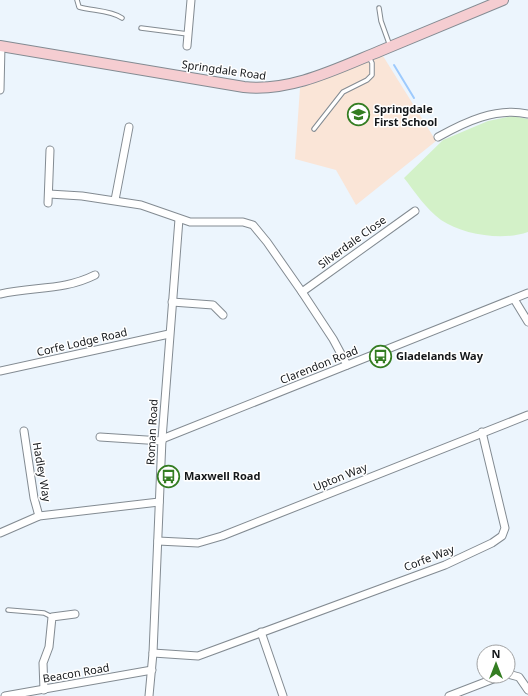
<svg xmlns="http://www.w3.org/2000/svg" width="528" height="696" viewBox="0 0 528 696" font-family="'Noto Sans',sans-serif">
  <rect width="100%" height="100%" fill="#ecf5fd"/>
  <polygon fill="#fae5d7" points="383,56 436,141 356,205 336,170 295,159 300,88"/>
  <path fill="#d3f1c8" d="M 513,116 L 528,119 L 528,232 C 503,241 463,235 441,220 C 426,209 415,192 404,178 L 443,140 L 488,121 Z"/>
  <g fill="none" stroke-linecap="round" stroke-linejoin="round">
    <polyline stroke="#9dcafd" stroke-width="2" points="394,65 414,98"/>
    <defs>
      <g id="lane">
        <path d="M 77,0 L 79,7 C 92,11 110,10 122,18"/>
        <polyline points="379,8 381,21 390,46"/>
        <polyline points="141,28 188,34"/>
        <polyline points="314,129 343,92 367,80 372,75 372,63 369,57"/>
        <polyline points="8,610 44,613 52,617"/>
      </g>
      <g id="street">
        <polyline points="187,46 191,0"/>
        <polyline points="0,90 1,46"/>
        <path d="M 438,137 C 465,122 496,107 528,114"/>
        <polyline points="49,194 82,196 141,205 190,222 243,222 253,225 267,242 302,292 333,339 347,365"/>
        <polyline points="115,200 129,127"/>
        <polyline points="48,203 50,150"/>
        <polyline points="302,292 415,211"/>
        <path d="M 0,294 C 34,286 63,291 95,275"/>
        <polyline points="514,299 528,322"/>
        <polyline points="172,302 213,305 223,315"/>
        <polyline points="0,371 169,334"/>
        <polyline points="24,431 34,498 39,516"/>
        <polyline points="100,437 162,441"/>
        <polyline points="162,439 528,293"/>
        <polyline points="0,533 39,516 159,502"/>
        <polyline points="158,541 198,543 222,536 528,415"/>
        <polyline points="261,632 283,696"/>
        <polyline points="153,653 198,656 445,565 492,543 502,536 505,528 482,432"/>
        <polyline points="508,674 519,677 528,690"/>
        <polyline points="44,690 43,663 49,647 52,617 75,614"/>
        <polyline points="5,696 152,670"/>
        <polyline points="149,696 153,653 162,439 179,219"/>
        <polyline points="449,696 501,676"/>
      </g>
      <path id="secondary" d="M 0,46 L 244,87 C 291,92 336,69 380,51 C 421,34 462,17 503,0"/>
    </defs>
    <use href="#lane" stroke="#838b92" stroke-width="5.5"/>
    <use href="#street" stroke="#838b92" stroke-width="9"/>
    <use href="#secondary" stroke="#838b92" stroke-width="12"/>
    <use href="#lane" stroke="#fff" stroke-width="3.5"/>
    <use href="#street" stroke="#fff" stroke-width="7"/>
    <use href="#secondary" stroke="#f5cdd1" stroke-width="10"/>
  </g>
  <defs>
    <symbol id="school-ring" viewBox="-11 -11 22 22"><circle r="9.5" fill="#fff" stroke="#347d22" stroke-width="1.5"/><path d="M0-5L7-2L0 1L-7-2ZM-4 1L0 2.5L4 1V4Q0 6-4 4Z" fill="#347d22"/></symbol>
    <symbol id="bus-ring" viewBox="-11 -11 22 22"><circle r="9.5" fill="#fff" stroke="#347d22" stroke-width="1.5"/><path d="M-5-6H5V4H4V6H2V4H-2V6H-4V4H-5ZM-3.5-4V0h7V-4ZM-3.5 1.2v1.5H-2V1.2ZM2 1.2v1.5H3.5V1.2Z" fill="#347d22"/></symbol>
  </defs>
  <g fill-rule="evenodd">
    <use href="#school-ring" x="346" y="102" width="25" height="25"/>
    <use href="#bus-ring" x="368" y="344" width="25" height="25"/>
    <use href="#bus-ring" x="156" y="464" width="25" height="25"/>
  </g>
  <g text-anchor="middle" stroke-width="3" stroke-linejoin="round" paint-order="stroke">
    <g font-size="11" fill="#14171a" stroke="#fff">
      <text transform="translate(224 70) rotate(8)" y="4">Springdale Road</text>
      <text transform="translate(352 242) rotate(-36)" y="4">Silverdale Close</text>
      <text transform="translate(82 342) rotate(-13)" y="4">Corfe Lodge Road</text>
      <text transform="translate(319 365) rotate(-22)" y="4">Clarendon Road</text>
      <text transform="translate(152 432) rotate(-87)" y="4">Roman Road</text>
      <text transform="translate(42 472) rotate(80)" y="4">Hadley Way</text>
      <text transform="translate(340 477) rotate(-22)" y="4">Upton Way</text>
      <text transform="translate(429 558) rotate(-21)" y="4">Corfe Way</text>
      <text transform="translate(76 673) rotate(-10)" y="4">Beacon Road</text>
    </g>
    <g font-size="11" font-weight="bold" fill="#14171a" stroke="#fff" text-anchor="start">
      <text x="374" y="113">Springdale<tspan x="374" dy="13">First School</tspan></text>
      <text x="396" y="360">Gladelands Way</text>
      <text x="184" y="480">Maxwell Road</text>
    </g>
  </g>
  <g transform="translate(496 664)"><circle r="19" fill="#ffffff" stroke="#a1a2a3"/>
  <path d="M0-3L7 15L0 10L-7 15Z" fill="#347d22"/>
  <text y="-6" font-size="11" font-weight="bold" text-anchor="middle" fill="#14171a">N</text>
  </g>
</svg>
